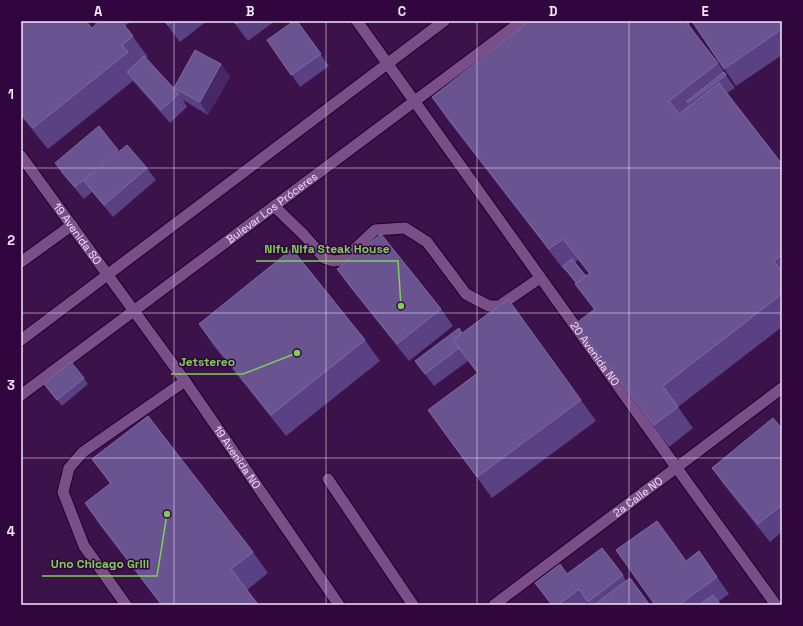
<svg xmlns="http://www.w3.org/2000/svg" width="803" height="626" viewBox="0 0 803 626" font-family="'Space Grotesk',sans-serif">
  <rect width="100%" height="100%" fill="#3b1249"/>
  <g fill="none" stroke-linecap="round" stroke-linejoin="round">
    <defs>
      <g id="service">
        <polyline points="274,206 304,235 324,258 333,261 343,260 375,230 405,228 427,242 466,294 489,306 499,306 540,278"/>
        <polyline points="21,262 72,225"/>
        <polyline points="328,479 413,605"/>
        <polyline points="126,605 84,546 63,492 69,468 83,452 185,381"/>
      </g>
      <g id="minor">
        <path id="s1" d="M 357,21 L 676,467 L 776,605"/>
        <path id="s2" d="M 21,156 L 185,381 L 339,605"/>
        <path id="s3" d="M 494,605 L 782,388"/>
      </g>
      <g id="tertiary">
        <polyline points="21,340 444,21"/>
        <path id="s4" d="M 21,395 L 522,21"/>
      </g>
    </defs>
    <use href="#service" stroke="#1e0128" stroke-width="13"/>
    <use href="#minor" stroke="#1e0128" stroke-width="13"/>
    <use href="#tertiary" stroke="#1e0128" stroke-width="13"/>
    <use href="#service" stroke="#794e89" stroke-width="11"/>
    <use href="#minor" stroke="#794e89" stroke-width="11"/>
    <use href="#tertiary" stroke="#794e89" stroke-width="11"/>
  </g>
  <g fill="#594184" fill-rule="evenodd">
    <polygon points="21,21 92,28 96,24 93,21 132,21 125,26 148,57 146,58 178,94 174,88 221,64 230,77 208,115 183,100 187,107 170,123 133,81 48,149 21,116"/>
    <polygon points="164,21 207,21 180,42"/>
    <polygon points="233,21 275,21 248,41"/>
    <polygon points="297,21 329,66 300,87 267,40"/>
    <path d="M 687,21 L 698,37 L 718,63 L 735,88 L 727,93 L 782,164 L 782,327 L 678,407 L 693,428 L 669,447 L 590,345 L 575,324 L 594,310 L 575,284 L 576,284 L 565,270 L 564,270 L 447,119 L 432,97 ZM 578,260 L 589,274 L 586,276 L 575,262 Z"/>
    <polygon points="691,21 781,21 782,23 782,55 736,86"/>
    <polygon points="118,150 120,152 147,168 156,180 113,217 92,192 84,199 64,176 55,163"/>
    <polygon points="337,269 441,309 453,326 409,361 349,286"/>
    <polygon points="199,324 365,340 380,361 286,436 213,345"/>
    <polygon points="462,333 581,400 596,421 492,498 443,431 428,410 477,373 468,361 434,386 415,361"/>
    <polygon points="84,378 88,384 62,406 44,384"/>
    <polygon points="782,429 782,532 770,542 724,485 712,468"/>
    <polygon points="92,459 253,552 268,573 247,590 258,605 161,605 99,524 85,503 110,484"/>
    <polygon points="699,551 729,594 718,602 721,605 655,605 686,561"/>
    <polygon points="567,574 623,575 626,581 630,578 649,605 590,605 587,602 583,605 552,605 535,583"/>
  </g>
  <polygon fill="#462767" points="221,64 230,77 208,115 200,102"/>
  <g fill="#6a5391" stroke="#7f6aa1">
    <polygon points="21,21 86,21 92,28 100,21 121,21 133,36 122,45 128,52 33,128 21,113"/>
    <polygon points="165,21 173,21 168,25"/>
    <polygon points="234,21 240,21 236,24"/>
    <polygon points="294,21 297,21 321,54 291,75 267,40"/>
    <polygon points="530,21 685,21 718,63 669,101 679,114 719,83 782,164 782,255 774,261 782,272 782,294 663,386 678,407 654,425 575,324 595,309 575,284 590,273 563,239 549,249 432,97"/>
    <polygon points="685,21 687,21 689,24 688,25"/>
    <polygon points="692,21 780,21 782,24 782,29 724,69"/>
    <polygon points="195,50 221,64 200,102 174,88"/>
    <polygon points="144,56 179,94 161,110 127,72"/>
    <polygon points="724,72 726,75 688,103 687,101"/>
    <polygon points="99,126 118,150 75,187 55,163"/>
    <polygon points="127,145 147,168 104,205 84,181"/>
    <polygon points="381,234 441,309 397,344 337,269"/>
    <polygon points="292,249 365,340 271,415 199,324"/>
    <polygon points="572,259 586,276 577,283 563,266"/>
    <polygon points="508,299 581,400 477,477 428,410 478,373 453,340"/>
    <polygon points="459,328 462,333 453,340 459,348 425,374 415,361"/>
    <polygon points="71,362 84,378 57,400 44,384"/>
    <polygon points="148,416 253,552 231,569 257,603 255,605 162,605 85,503 111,483 92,459"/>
    <polygon points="773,418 782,429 782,505 758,524 712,468"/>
    <polygon points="657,521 686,561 699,551 717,577 679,605 655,605 616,550"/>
    <polygon points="602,548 623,575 588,602 579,589 558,605 552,605 535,583 560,564 567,574"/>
    <polygon points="630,578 649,604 648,605 594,605"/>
    <polygon points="713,595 721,605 699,605"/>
  </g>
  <path fill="none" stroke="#f5e6fb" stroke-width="1" stroke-opacity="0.55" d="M 174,21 L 174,605M 326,21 L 326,605M 477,21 L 477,605M 629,21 L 629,605M 21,168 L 782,168M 21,313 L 782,313M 21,458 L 782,458"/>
  <g text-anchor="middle" stroke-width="3" stroke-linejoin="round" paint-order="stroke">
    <g font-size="11" fill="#f5e6fb" stroke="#31063e">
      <text dy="4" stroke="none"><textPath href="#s4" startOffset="313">Bulevar Los Próceres</textPath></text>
      <text dy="4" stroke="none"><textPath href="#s2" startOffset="96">19 Avenida SO</textPath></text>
      <text dy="4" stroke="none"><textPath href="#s1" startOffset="409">20 Avenida NO</textPath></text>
      <text dy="4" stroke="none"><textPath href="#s2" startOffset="371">19 Avenida NO</textPath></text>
      <text dy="4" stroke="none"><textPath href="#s3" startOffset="180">2a Calle NO</textPath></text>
    </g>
  </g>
  <path fill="none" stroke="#7ed153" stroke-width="1.5" d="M401 306L398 261H256M297 353L243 374H171M167 514L157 576H42"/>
  <g fill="#7ed153" stroke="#31063e" stroke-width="1.5">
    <circle cx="401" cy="306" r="4"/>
    <circle cx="297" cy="353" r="4"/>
    <circle cx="167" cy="514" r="4"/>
  </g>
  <g font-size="12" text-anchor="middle" font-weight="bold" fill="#7ed153" stroke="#31063e" stroke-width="3" stroke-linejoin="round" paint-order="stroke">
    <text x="327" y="253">Nifu Nifa Steak House</text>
    <text x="207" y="366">Jetstereo</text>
    <text x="100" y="568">Uno Chicago Grill</text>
  </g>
  <rect width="803" height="626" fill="none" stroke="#31063e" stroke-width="44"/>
  <rect x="22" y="22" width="759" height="582" fill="none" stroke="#f5e6fb" stroke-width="1.5"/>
  <g font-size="13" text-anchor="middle" font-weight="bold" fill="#f5e6fb">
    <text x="98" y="16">A</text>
    <text x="250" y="16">B</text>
    <text x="402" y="16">C</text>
    <text x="553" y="16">D</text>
    <text x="705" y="16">E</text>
    <text x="11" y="99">1</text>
    <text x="11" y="245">2</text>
    <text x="11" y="390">3</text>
    <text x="11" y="536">4</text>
  </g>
</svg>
